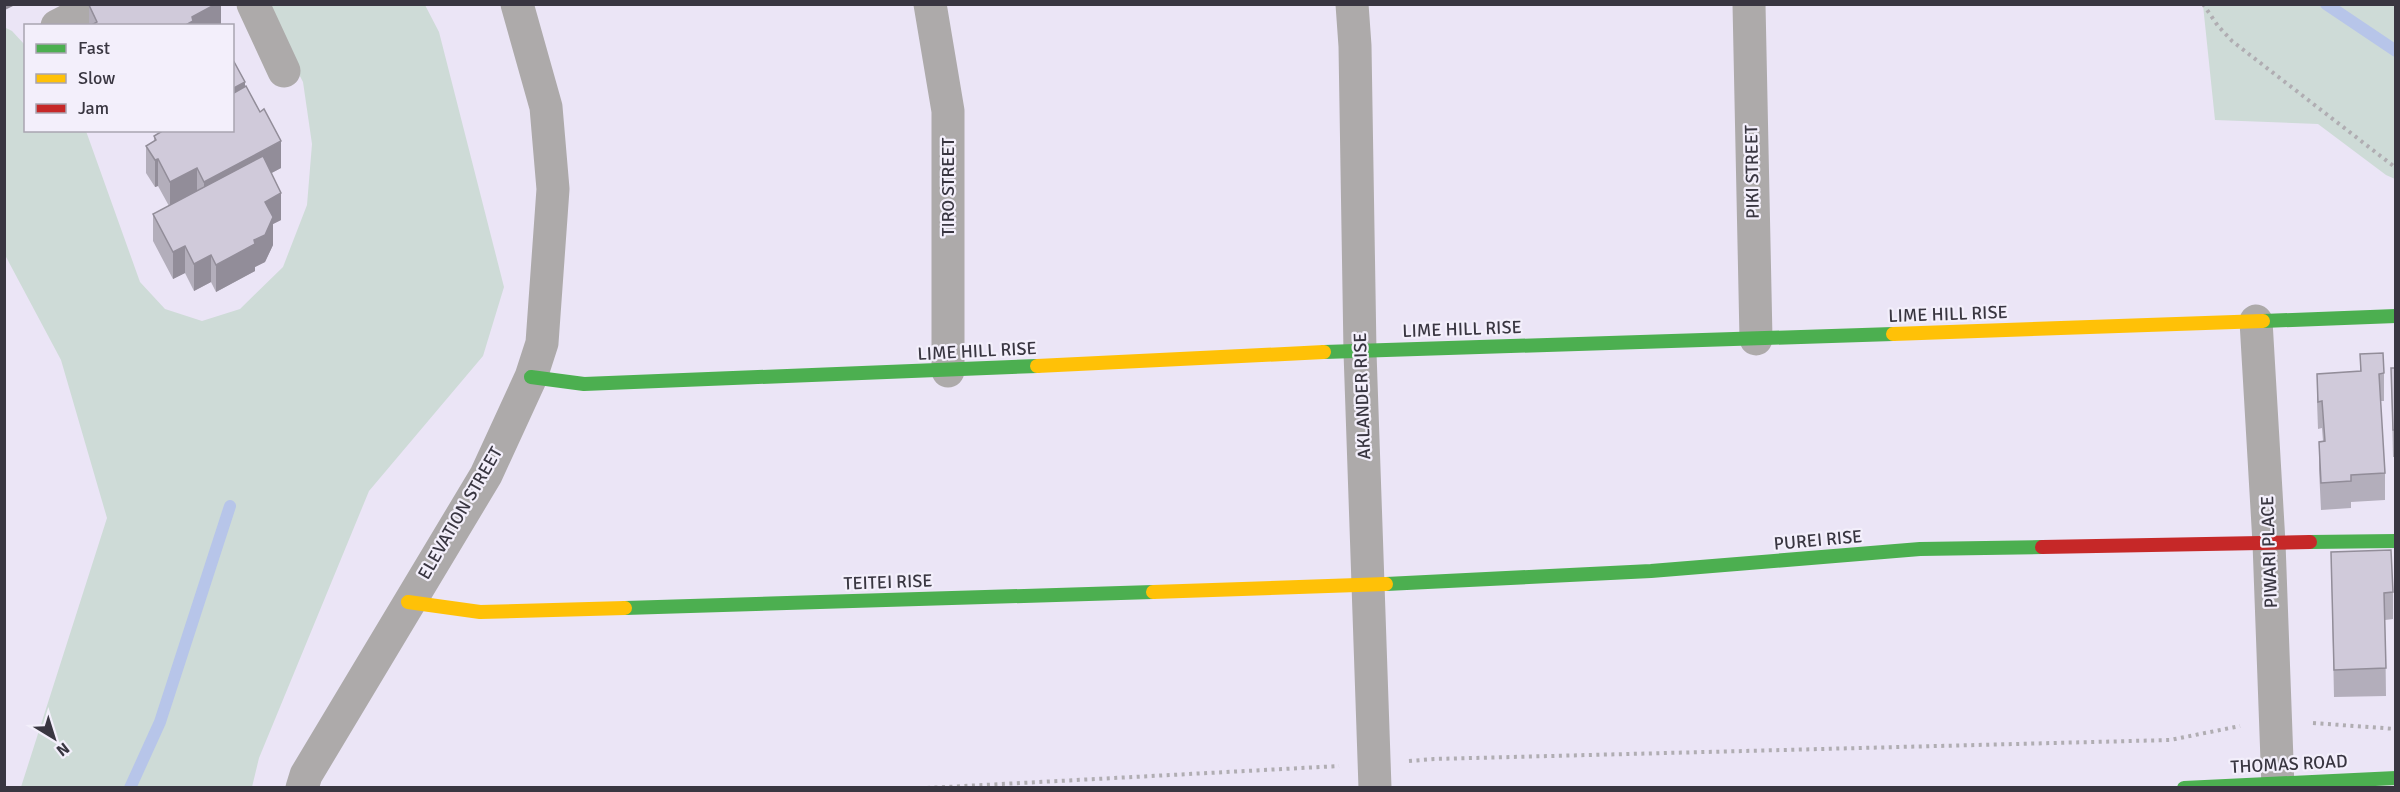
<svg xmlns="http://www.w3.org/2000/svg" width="2400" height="792" viewBox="0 0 2400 792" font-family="Signika,sans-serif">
  <rect width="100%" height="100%" fill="#ebe5f6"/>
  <g fill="#cedbd7">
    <polygon points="263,5 425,5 439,32 504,287 483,356 369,491 259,758 252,787 21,787 107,518 61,360 5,255 4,27 12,31 25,45 26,130 86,131 140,282 165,309 202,321 240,309 283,267 307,205 312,144 303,82"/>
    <polygon points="2203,5 2395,5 2395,179 2386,175 2318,124 2215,120"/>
  </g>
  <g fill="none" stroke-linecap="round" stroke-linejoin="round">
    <g stroke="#b7c5e9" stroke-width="12">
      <polyline points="2326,4 2396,51"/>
      <polyline points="130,788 160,722 230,506"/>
    </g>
    <g stroke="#b0adb2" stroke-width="4" stroke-dasharray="3 4.5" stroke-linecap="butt">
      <polyline points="2203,4 2218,26 2232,41 2396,168"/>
      <polyline points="2313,723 2396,729"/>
      <polyline points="1409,761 1434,759 2170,740 2240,726"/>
      <polyline points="927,788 1339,766"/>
    </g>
    <g stroke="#adaaaa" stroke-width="33">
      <polyline points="253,4 284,71"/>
      <polyline points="930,4 948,111 948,371"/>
      <polyline points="1352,4 1355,46 1360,352 1375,788"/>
      <polyline points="1749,4 1756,339"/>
      <polyline points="57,26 100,4"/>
      <polyline points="2256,321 2269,543 2278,788"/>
      <polyline points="302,788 306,775 486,475 531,377 542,343 553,189 546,107 517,4"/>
    </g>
    <g stroke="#4caf50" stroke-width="14">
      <polyline points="2263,321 2396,316"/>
      <polyline points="1324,352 1893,334"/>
      <polyline points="531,377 584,384 1037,366"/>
      <polyline points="2310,542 2396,541"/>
      <polyline points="1386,584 1651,571 1920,549 2042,547"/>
      <polyline points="625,608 1153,592"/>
      <polyline points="2184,788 2396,778"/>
    </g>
    <g stroke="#ffc107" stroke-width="14">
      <polyline points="1893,334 2263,321"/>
      <polyline points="1037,366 1324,352"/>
      <polyline points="1153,592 1386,584"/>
      <polyline points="408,602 480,612 625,608"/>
    </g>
    <polyline stroke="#c62828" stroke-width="14" points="2042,547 2310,542"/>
  </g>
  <g fill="#b3aebb">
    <polygon points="221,4 221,26 89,26 89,5"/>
    <polygon points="245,87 281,168 271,173 281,220 273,224 273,245 265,262 255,267 255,271 216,292 211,282 194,291 185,273 173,279 153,241 153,214 169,206 158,186 155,187 146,173 146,146 154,141 154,136 159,133 158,130 232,130"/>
    <polygon points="2360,354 2384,373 2384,401 2380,401 2385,473 2385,500 2351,502 2351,508 2321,510 2319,469 2319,442 2323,441 2322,428 2318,429 2317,401 2317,374 2360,371"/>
    <polygon points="2391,368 2396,368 2396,457 2393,457"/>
    <polygon points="2331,552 2393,592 2393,619 2385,620 2386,696 2334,697"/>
  </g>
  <g fill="#928d99">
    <polygon points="5,4 17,4 5,10"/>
    <polygon points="216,4 221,4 221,26 184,26 192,17"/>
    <polygon points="245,82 245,102 232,109 232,89"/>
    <polygon points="281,141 281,168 204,209 204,182"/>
    <polygon points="158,159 158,186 155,187 155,160"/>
    <polygon points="197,168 197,195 170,209 170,182"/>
    <polygon points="281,193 281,220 273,224 273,245 265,262 255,267 255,271 216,292 216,265 254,240 265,202"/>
    <polygon points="185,246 185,273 173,279 173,252"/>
    <polygon points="211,255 211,282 194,291 194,264"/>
  </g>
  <g fill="#d0cada" stroke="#928d99" stroke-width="1.5">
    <polygon points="91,4 216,4 192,17 193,21 184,26 90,26 97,22 89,5"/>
    <polygon points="232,58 245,82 232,89"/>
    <polygon points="246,86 260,112 264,109 281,141 204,182 197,168 170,182 158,159 155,160 146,146 156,140 154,136 164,130 232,130 232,94"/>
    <polygon points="263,156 281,193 265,202 273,217 265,235 254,240 255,244 216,265 211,255 194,264 185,246 173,252 153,214"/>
    <polygon points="2383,353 2384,373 2379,374 2385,473 2351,475 2351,481 2321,483 2319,442 2325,441 2322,401 2318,402 2317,374 2361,371 2360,354"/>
    <polygon points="2391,368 2396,368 2396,430 2393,430"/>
    <polygon points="2391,550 2393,592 2384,593 2386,668 2334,670 2331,552"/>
  </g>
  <g text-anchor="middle" stroke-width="4.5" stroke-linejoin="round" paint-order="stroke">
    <g font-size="18" fill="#393641" stroke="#f3effb">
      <text transform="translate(1752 172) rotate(-91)" y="6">PIKI STREET</text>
      <text transform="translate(948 187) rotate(-90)" y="6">TIRO STREET</text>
      <text transform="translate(1948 314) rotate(-2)" y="6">LIME HILL RISE</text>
      <text transform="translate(1462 329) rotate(-2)" y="6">LIME HILL RISE</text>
      <text transform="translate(977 351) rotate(-3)" y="6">LIME HILL RISE</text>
      <text transform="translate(1362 396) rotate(-92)" y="6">AKLANDER RISE</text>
      <text transform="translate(460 513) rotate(-60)" y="6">ELEVATION STREET</text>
      <text transform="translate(1818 540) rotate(-5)" y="6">PUREI RISE</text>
      <text transform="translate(2269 552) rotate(-92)" y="6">PIWARI PLACE</text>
      <text transform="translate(888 582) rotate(-2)" y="6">TEITEI RISE</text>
      <text transform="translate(2289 764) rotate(-3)" y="6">THOMAS ROAD</text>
    </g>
  </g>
  <rect width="2400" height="792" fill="none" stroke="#393641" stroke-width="12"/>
  <rect x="24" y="24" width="210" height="108" fill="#f3effb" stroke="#a9a5b1" stroke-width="1.5"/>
  <rect x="36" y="44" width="30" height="9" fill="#4caf50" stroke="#a9a5b1" stroke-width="1.5"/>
  <text x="78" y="54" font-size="18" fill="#393641">Fast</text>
  <rect x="36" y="74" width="30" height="9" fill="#ffc107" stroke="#a9a5b1" stroke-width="1.5"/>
  <text x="78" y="84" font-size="18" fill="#393641">Slow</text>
  <rect x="36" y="104" width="30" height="9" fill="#c62828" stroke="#a9a5b1" stroke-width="1.5"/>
  <text x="78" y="114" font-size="18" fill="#393641">Jam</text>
  <g transform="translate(54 738) rotate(142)" stroke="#f3effb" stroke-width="4.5" paint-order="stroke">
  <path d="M0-4.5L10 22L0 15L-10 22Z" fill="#393641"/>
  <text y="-9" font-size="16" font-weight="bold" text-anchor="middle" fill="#393641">N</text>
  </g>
</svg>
